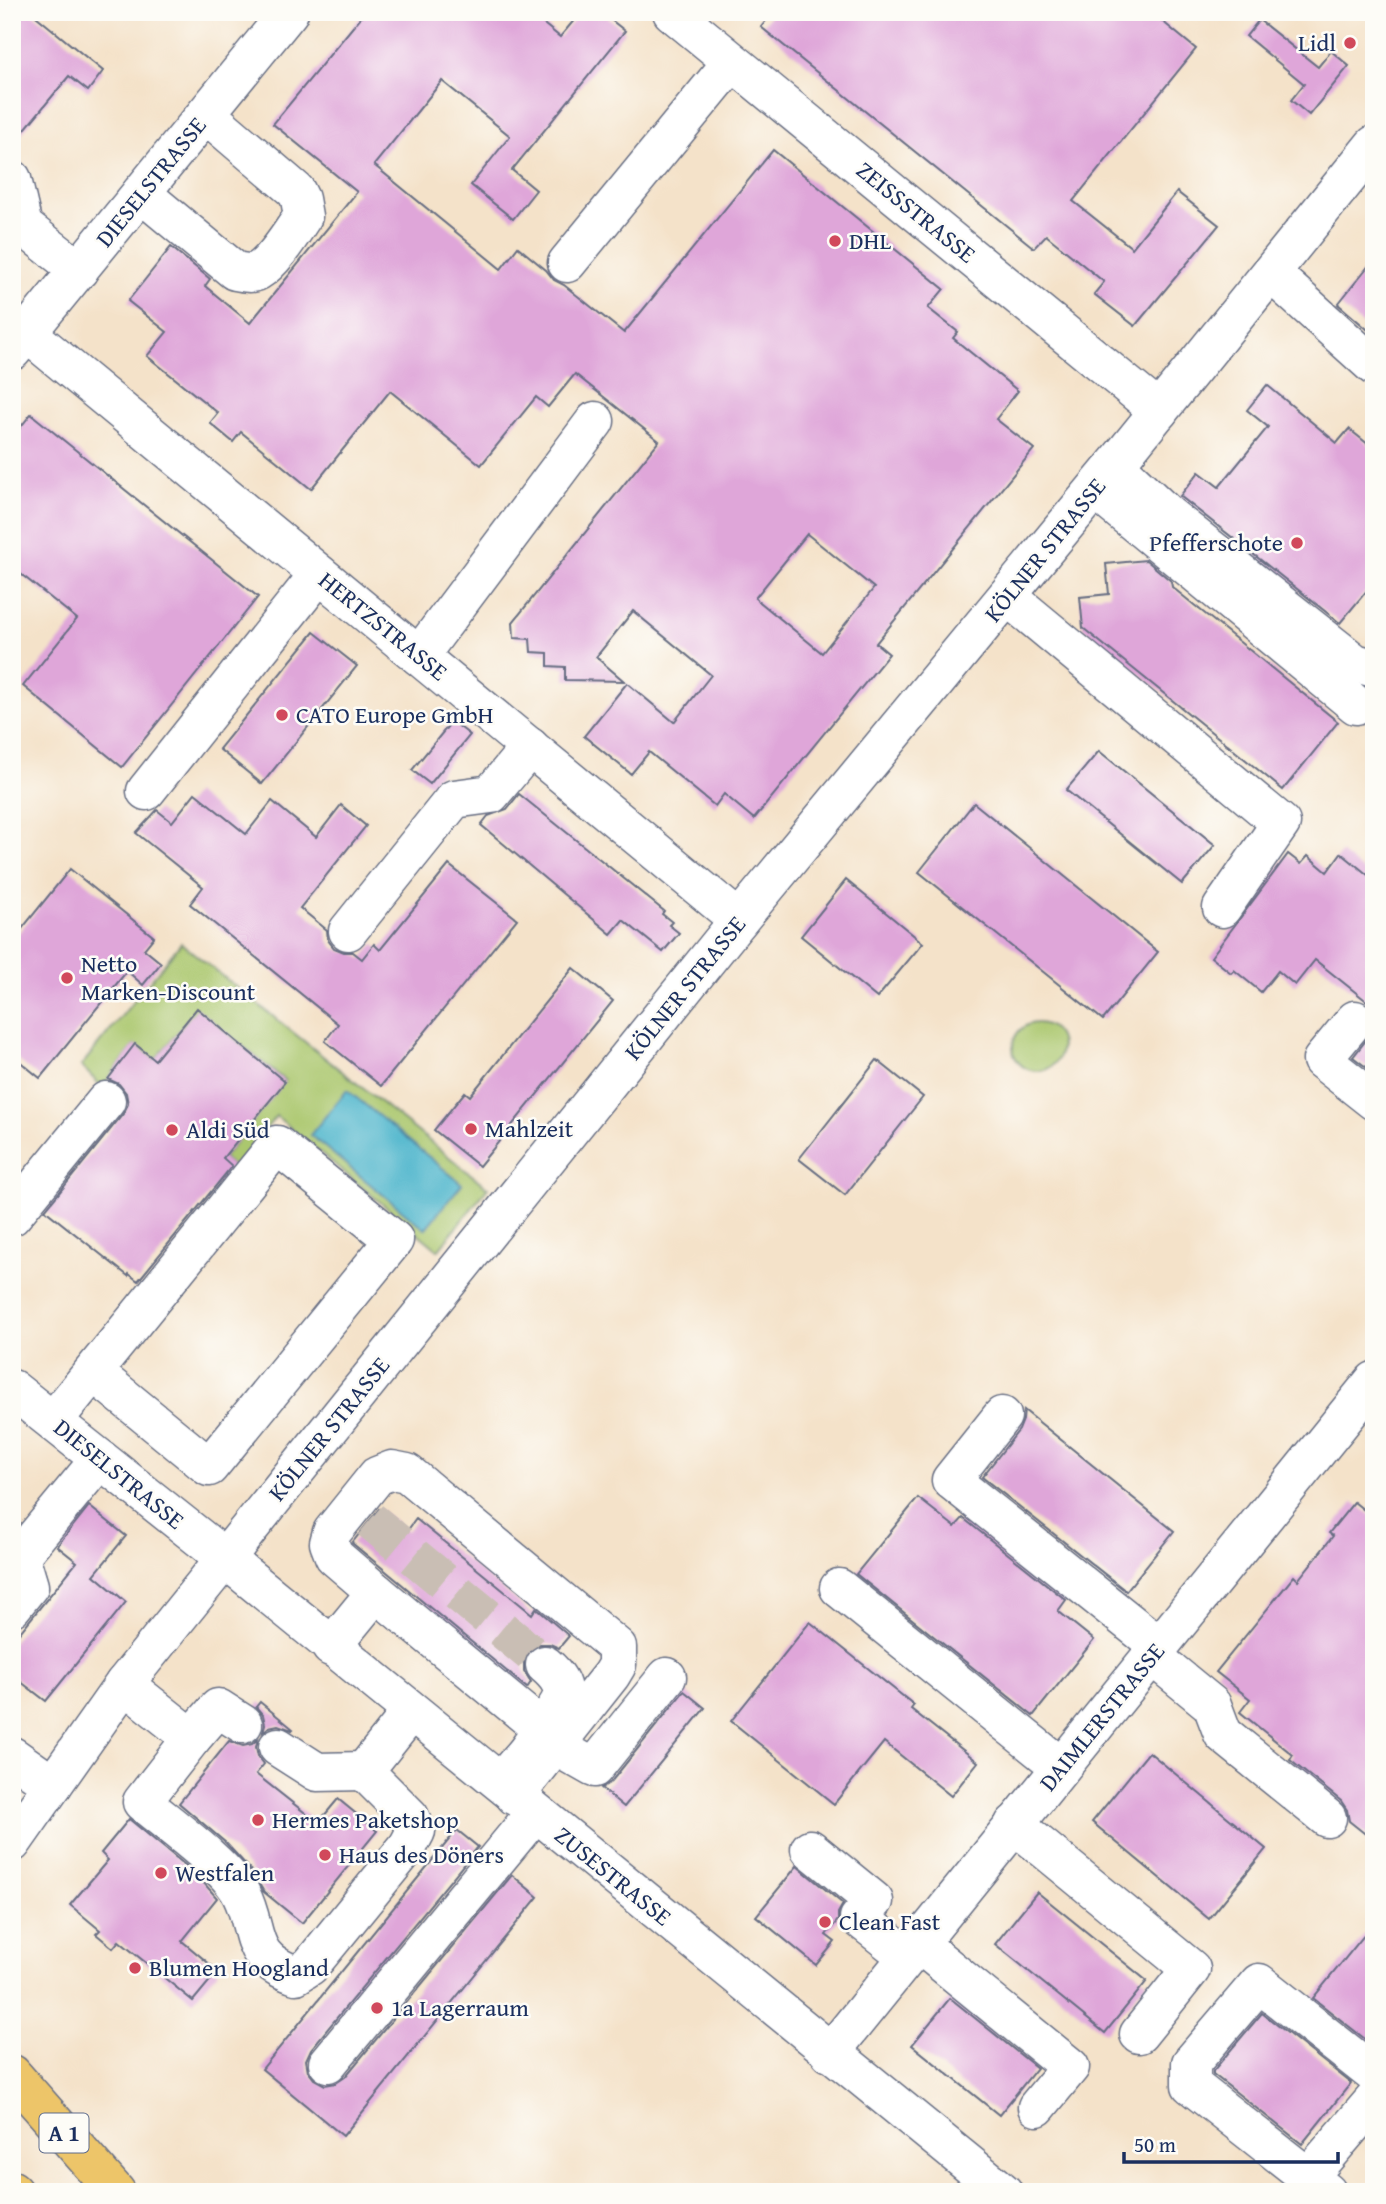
<svg xmlns="http://www.w3.org/2000/svg" width="1386" height="2204" viewBox="0 0 1386 2204" font-family="'Gentium Book Plus',serif">
  <rect width="100%" height="100%" fill="#fdfcf7"/>
  <filter id="ink" filterUnits="userSpaceOnUse"><feTurbulence type="fractalNoise" baseFrequency=".0143" numOctaves="2"/><feDisplacementMap in="SourceGraphic" scale="14" xChannelSelector="R" yChannelSelector="G"/><feConvolveMatrix kernelMatrix="1 2 1 2 8 2 1 2 1" color-interpolation-filters="sRGB"/></filter>
  <filter id="wash" filterUnits="userSpaceOnUse"><feTurbulence type="fractalNoise" baseFrequency=".00686" numOctaves="4" result="noise"/><feDisplacementMap in="SourceGraphic" scale="28" xChannelSelector="R" yChannelSelector="G"/><feGaussianBlur stdDeviation="1.57" result="paint"/><feColorMatrix in="noise" values="0 0 0 0 0 0 0 0 0 0 0 0 0 0 0 0 0 1.4 0 .05"/><feComposite in="paint" operator="in"/></filter>
  <g filter="url(#wash)">
    <rect width="100%" height="100%" fill="#f4e2c9"/>
    <g fill="#abc76e" stroke="#637b66" stroke-width="2">
      <polygon points="181,943 488,1188 438,1250 276,1116 235,1169 223,1158 285,1081 197,1009 155,1060 135,1045 102,1087 81,1066"/>
      <circle cx="1037" cy="1047" r="24"/>
    </g>
    <polygon fill="#4eb5cc" stroke="#347295" stroke-width="2" points="347,1090 462,1184 425,1229 310,1135"/>
    <g id="blocks">
      <g fill="#dfa6d9" fill-rule="evenodd">
        <polygon points="12,12 31,12 103,71 88,91 69,76 12,145"/>
        <path d="M 365,12 L 529,12 L 560,37 L 581,12 L 601,12 L 625,31 L 512,170 L 536,190 L 513,219 L 471,185 L 510,136 L 442,81 L 374,165 L 501,269 L 518,247 L 546,270 L 554,280 L 564,285 L 624,333 L 773,150 L 944,289 L 928,308 L 958,332 L 953,338 L 1018,391 L 996,419 L 1034,449 L 876,643 L 889,654 L 754,819 L 724,794 L 715,806 L 649,752 L 631,774 L 584,736 L 627,683 L 674,722 L 711,675 L 633,611 L 596,657 L 624,681 L 565,680 L 565,667 L 548,666 L 548,653 L 531,652 L 530,639 L 514,638 L 513,622 L 659,441 L 575,374 L 548,407 L 536,397 L 481,465 L 390,391 L 311,489 L 241,432 L 233,442 L 210,423 L 218,413 L 147,356 L 167,332 L 128,301 L 171,247 L 210,279 L 205,286 L 250,323 L 357,192 L 273,124 ZM 807,534 L 874,588 L 822,653 L 755,598 Z"/>
        <polygon points="773,12 1151,12 1196,49 1073,201 1132,248 1177,192 1219,225 1135,326 1094,294 1104,282 1046,235 1034,248 761,27"/>
        <polygon points="1259,20 1318,67 1331,51 1349,66 1309,115 1291,100 1304,84 1246,36"/>
        <polygon points="1374,259 1374,335 1338,304"/>
        <polygon points="1267,385 1337,443 1349,429 1374,449 1374,582 1340,623 1180,496 1199,472 1219,487 1268,427 1247,410"/>
        <polygon points="31,414 258,597 122,767 23,686 77,619 12,567 12,438"/>
        <polygon points="1146,560 1171,581 1172,587 1338,722 1283,790 1083,628 1080,597 1109,594 1106,564"/>
        <polygon points="314,632 357,666 262,784 219,749"/>
        <polygon points="452,721 470,735 430,784 412,770"/>
        <polygon points="1099,751 1215,845 1182,884 1066,790"/>
        <polygon points="195,793 246,834 272,801 316,837 341,805 366,826 300,908 327,930 328,940 334,948 344,952 353,952 362,959 374,944 380,950 449,865 517,919 381,1086 325,1041 338,1024 190,904 203,887 136,833 157,810 172,822"/>
        <polygon points="519,794 664,911 662,914 672,922 669,925 679,933 663,952 623,920 611,934 481,825 488,816 507,809"/>
        <polygon points="974,803 1158,952 1103,1020 919,872"/>
        <polygon points="1341,853 1374,880 1374,1007 1315,960 1295,985 1278,971 1261,992 1234,970 1231,973 1211,957 1288,854 1301,864 1308,856 1327,872"/>
        <polygon points="70,869 154,937 144,949 161,963 143,985 127,971 40,1078 12,1055 12,941"/>
        <polygon points="846,880 923,943 877,998 801,936"/>
        <polygon points="573,968 613,1001 479,1166 434,1130 465,1092 470,1096"/>
        <polygon points="197,1008 285,1082 223,1158 232,1166 138,1281 129,1274 128,1276 45,1210 123,1114 128,1104 126,1093 119,1084 108,1079 135,1044 155,1060"/>
        <polygon points="1374,1030 1374,1073 1353,1057"/>
        <polygon points="877,1060 923,1097 845,1195 799,1159"/>
        <polygon points="1024,1410 1174,1531 1126,1591 982,1477 1019,1430 1023,1420"/>
        <polygon points="918,1498 955,1527 963,1518 1066,1600 1058,1611 1094,1640 1033,1716 856,1574"/>
        <polygon points="1354,1502 1374,1518 1374,1841 1349,1821 1347,1810 1341,1801 1290,1760 1293,1755 1240,1712 1250,1699 1216,1672 1294,1576 1298,1580 1333,1536 1329,1533"/>
        <polygon points="89,1506 126,1536 94,1575 126,1602 46,1701 12,1675 12,1642 77,1562 57,1546"/>
        <polygon points="379,1509 407,1531 416,1519 532,1614 536,1608 569,1636 559,1648 550,1644 540,1644 529,1650 524,1660 524,1671 531,1682 527,1688 352,1543"/>
        <polygon points="810,1622 914,1705 911,1709 978,1762 951,1796 884,1742 834,1804 731,1721"/>
        <polygon points="684,1691 705,1708 624,1807 601,1788 611,1782"/>
        <polygon points="260,1702 293,1729 292,1730 278,1725 269,1727 263,1732 265,1724 263,1715 256,1707"/>
        <polygon points="258,1739 256,1747 258,1756 264,1764 256,1774 318,1823 338,1799 377,1831 302,1923 264,1892 250,1869 226,1843 179,1803 229,1741 243,1746 252,1744"/>
        <polygon points="1149,1752 1266,1849 1209,1919 1092,1822"/>
        <polygon points="129,1819 196,1874 217,1898 182,1941 218,1971 193,2001 119,1941 113,1948 96,1934 100,1930 70,1905 108,1860 101,1853"/>
        <polygon points="457,1830 478,1847 311,2049 306,2060 308,2071 314,2079 325,2085 336,2083 345,2077 512,1875 538,1897 343,2136 262,2069"/>
        <polygon points="797,1866 843,1904 838,1913 838,1920 826,1935 835,1942 816,1965 756,1916"/>
        <polygon points="1037,1892 1147,1981 1105,2033 995,1944"/>
        <polygon points="1374,1923 1374,2046 1313,1998"/>
        <polygon points="950,1998 1037,2068 999,2115 912,2045"/>
        <polygon points="1262,2013 1351,2083 1302,2144 1213,2074 1213,2071"/>
      </g>
    </g>
  </g>
  <g filter="url(#ink)">
    <use href="#blocks" fill-opacity="0" stroke="#676e83" stroke-width="2"/>
    <g fill="none" stroke-linecap="round" stroke-linejoin="round">
      <polyline stroke="#c9beb4" stroke-width="38" stroke-dasharray="38 19" stroke-linecap="butt" points="370,1520 545,1665"/>
      <defs>
        <g id="minor">
          <polyline points="672,12 1159,411"/>
          <polyline points="12,179 23,226 79,270"/>
          <path d="M 141,193 L 235,271 C 243,272 251,275 258,271 C 275,261 292,232 303,216 L 300,199 L 296,191 L 206,114"/>
          <polyline points="567,263 732,62"/>
          <polyline points="1271,273 1374,366"/>
          <polyline points="27,333 739,920"/>
          <polyline points="12,351 289,12"/>
          <polyline points="1115,465 1169,516 1355,663 1374,668"/>
          <polyline points="1095,490 1356,705"/>
          <polyline points="1007,596 1281,823 1222,908"/>
          <polyline points="419,656 595,421"/>
          <polyline points="146,791 319,574"/>
          <polyline points="348,931 454,799 491,794 530,747"/>
          <polyline points="1355,1020 1322,1060 1374,1101"/>
          <polyline points="12,1216 106,1101"/>
          <polyline points="12,1389 201,1539 1003,2192"/>
          <polyline points="1002,1416 951,1480 1159,1646"/>
          <polyline points="53,1421 277,1145 394,1240 209,1467 93,1372"/>
          <polyline points="839,1588 1061,1767"/>
          <path d="M 376,1592 L 535,1723 C 541,1741 523,1755 512,1769"/>
          <polyline points="12,1607 29,1586 20,1556 100,1459"/>
          <polyline points="331,1647 376,1592 334,1556 329,1543 332,1532 377,1476 392,1470 407,1473 617,1647 617,1665 611,1675 515,1796"/>
          <polyline points="1151,1655 1212,1705 1223,1734 1327,1818"/>
          <path d="M 545,1665 C 577,1692 558,1705 538,1732 L 555,1746 L 594,1768 L 667,1677"/>
          <path d="M 124,1684 L 192,1738 L 142,1802 C 168,1824 227,1866 241,1894 C 260,1932 245,1957 296,1975 L 310,1966 L 408,1846 L 416,1831 L 410,1817 L 364,1771 L 411,1712"/>
          <polyline points="192,1738 218,1708 243,1724"/>
          <polyline points="278,1747 317,1772 364,1771"/>
          <polyline points="12,1756 53,1785"/>
          <polyline points="1014,1824 1191,1969 1139,2034"/>
          <polyline points="12,1843 124,1684 739,920 1115,465 1374,145"/>
          <polyline points="810,1849 874,1901 859,1918 907,1956"/>
          <polyline points="918,1943 1070,2067 1037,2107"/>
          <polyline points="830,2053 1374,1381"/>
          <polyline points="328,2063 535,1813"/>
          <polyline points="1308,2177 1374,2100"/>
          <polyline points="1327,2192 1191,2085 1191,2063 1259,1983 1374,2074"/>
        </g>
        <g id="highway">
          <polyline points="12,2074 116,2192"/>
          <polyline points="12,2190 14,2192"/>
        </g>
      </defs>
      <use href="#minor" stroke="#676e83" stroke-width="41"/>
      <use href="#highway" stroke="#676e83" stroke-width="41"/>
      <use href="#minor" stroke="#fff" stroke-width="38"/>
      <use href="#highway" stroke="#edc569" stroke-width="38"/>
    </g>
  </g>
  <g fill="#d1495b" stroke="#fdfcf7" stroke-width="2.5">
    <circle cx="1350" cy="43" r="7"/>
    <circle cx="835" cy="241" r="7"/>
    <circle cx="1297" cy="543" r="7"/>
    <circle cx="282" cy="715" r="7"/>
    <circle cx="67" cy="978" r="7"/>
    <circle cx="471" cy="1129" r="7"/>
    <circle cx="172" cy="1130" r="7"/>
    <circle cx="258" cy="1820" r="7"/>
    <circle cx="325" cy="1855" r="7"/>
    <circle cx="161" cy="1873" r="7"/>
    <circle cx="825" cy="1922" r="7"/>
    <circle cx="135" cy="1968" r="7"/>
    <circle cx="377" cy="2008" r="7"/>
  </g>
  <g text-anchor="middle" stroke-width="5" stroke-linejoin="round" paint-order="stroke">
    <rect fill="#fdfcf7" stroke="#5f6c8c" stroke-width="2" x="39.5" y="2113.5" width="49" height="39" rx="5"/>
    <g font-size="23" font-weight="bold" fill="#1b2f5e">
      <text x="64" y="2141">A 1</text>
    </g>
    <g font-size="24" fill="#1b2f5e" stroke="#fdfcf7" text-anchor="start">
      <text x="1336" y="51" text-anchor="end">Lidl</text>
      <text x="849" y="249">DHL</text>
      <text x="1283" y="551" text-anchor="end">Pfefferschote</text>
      <text x="296" y="723">CATO Europe GmbH</text>
      <text x="81" y="972">Netto<tspan x="81" dy="28">Marken-Discount</tspan></text>
      <text x="485" y="1137">Mahlzeit</text>
      <text x="186" y="1138">Aldi Süd</text>
      <text x="272" y="1828">Hermes Paketshop</text>
      <text x="339" y="1863">Haus des Döners</text>
      <text x="175" y="1881">Westfalen</text>
      <text x="839" y="1930">Clean Fast</text>
      <text x="149" y="1976">Blumen Hoogland</text>
      <text x="391" y="2016">1a Lagerraum</text>
    </g>
    <g font-size="24" fill="#1b2f5e" stroke="#fdfcf7">
      <text transform="translate(151 182) rotate(-51)" y="8">DIESELSTRASSE</text>
      <text transform="translate(916 212) rotate(39)" y="8">ZEISSSTRASSE</text>
      <text transform="translate(1045 550) rotate(-51)" y="8">KÖLNER STRASSE</text>
      <text transform="translate(383 626) rotate(39)" y="8">HERTZSTRASSE</text>
      <text transform="translate(685 988) rotate(-51)" y="8">KÖLNER STRASSE</text>
      <text transform="translate(329 1429) rotate(-51)" y="8">KÖLNER STRASSE</text>
      <text transform="translate(119 1474) rotate(39)" y="8">DIESELSTRASSE</text>
      <text transform="translate(1102 1717) rotate(-51)" y="8">DAIMLERSTRASSE</text>
      <text transform="translate(613 1876) rotate(39)" y="8">ZUSESTRASSE</text>
    </g>
  </g>
  <rect width="1386" height="2204" fill="none" stroke="#fdfcf7" stroke-width="42"/>
  <path d="M1124 2152v10h214v-10" fill="none" stroke="#1b2f5e" stroke-width="3.5"/>
  <text x="1134" y="2152" font-size="21" fill="#1b2f5e" stroke="#fdfcf7" stroke-width="5" paint-order="stroke">50 m</text>
</svg>
